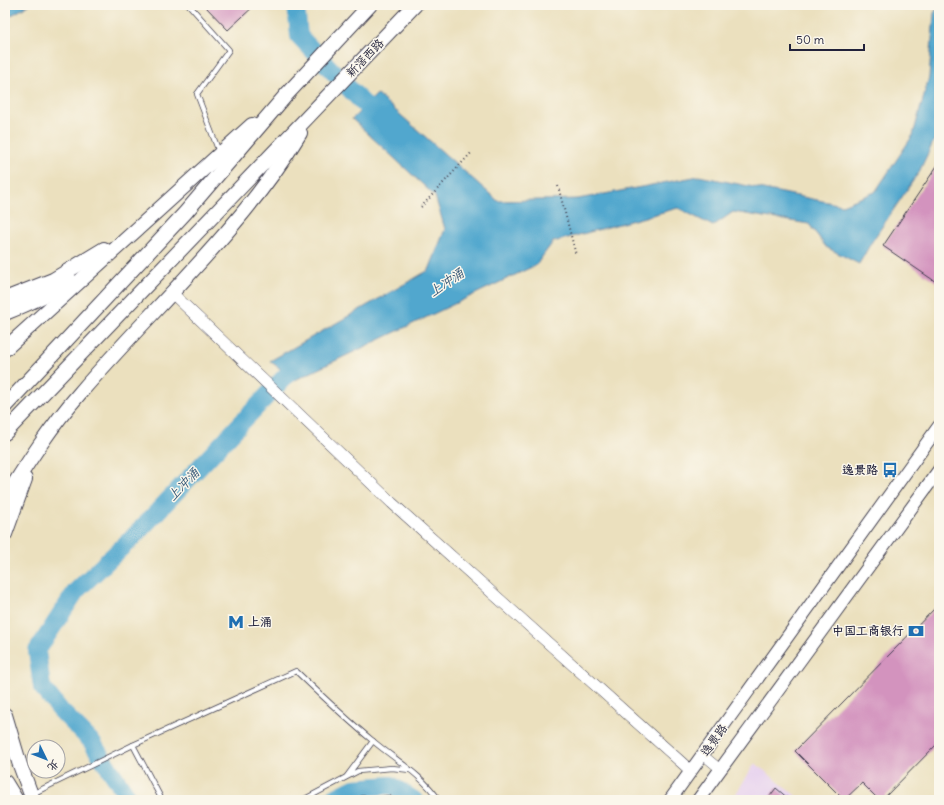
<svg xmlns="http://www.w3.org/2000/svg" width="944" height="805" viewBox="0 0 944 805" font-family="Delius,'LXGW WenKai TC',sans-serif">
  <rect width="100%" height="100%" fill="#fbf7ec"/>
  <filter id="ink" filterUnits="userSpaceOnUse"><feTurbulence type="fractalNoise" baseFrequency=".025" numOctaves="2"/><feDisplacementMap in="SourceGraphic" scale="8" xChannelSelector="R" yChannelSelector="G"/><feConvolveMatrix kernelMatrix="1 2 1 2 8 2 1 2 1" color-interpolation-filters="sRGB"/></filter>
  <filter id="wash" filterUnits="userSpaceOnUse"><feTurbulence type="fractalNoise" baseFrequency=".012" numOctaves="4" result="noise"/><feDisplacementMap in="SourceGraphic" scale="16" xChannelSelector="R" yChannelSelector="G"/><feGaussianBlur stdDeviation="0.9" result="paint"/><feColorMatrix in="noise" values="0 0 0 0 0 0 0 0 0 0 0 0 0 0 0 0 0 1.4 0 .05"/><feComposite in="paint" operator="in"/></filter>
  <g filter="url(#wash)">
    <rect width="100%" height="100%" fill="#ebe0be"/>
    <polygon fill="#e7d2ef" points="755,763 801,800 732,800"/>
    <g fill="#51a7ce" stroke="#3a6484">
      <polygon points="5,5 29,5 5,19"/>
      <polygon points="939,6 939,130 919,172 871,243 859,264 826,247 809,224 733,212 713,226 678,208 553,242 536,265 295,380 270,361 429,270 445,229 435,196 352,119 377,94 498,201 578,199 699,176 842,205 875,192 913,135 929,77 934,13"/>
    </g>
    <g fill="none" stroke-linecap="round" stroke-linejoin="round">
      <g stroke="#51a7ce" stroke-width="18">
        <polyline points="296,5 299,36 382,123"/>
        <polyline points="130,800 91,741 61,711 42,687 37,651 76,591 137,533 299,362 305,359"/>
        <polyline points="330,800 354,788 391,785 414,800"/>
      </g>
    </g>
    <g id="blocks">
      <g fill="#d393be">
        <polygon points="204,5 255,5 228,30"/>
        <polygon points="939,163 939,284 883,246"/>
        <polygon points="939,604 939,742 882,800 879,800 862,783 844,800 795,751"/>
        <polygon points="776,788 790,800 767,800"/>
      </g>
    </g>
  </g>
  <g filter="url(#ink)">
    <use href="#blocks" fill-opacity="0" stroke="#403e4f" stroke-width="1"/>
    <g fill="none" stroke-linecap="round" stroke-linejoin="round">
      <defs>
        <g id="service">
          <polyline points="189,5 229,50 197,94 219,152"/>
          <polyline points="133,745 162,800"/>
          <polyline points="347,776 373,741"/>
          <path d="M 32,794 L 133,745 L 296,671 C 321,695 346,719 373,741 C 397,761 422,775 439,800"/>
          <polyline points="363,798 363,800"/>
          <polyline points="303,800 358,771 392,768 410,770"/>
          <polyline points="375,800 389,798"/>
        </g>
        <polyline id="minor" points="703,755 720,769"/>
        <polyline id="tertiary" points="171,292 392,503 691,771"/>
        <g id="secondary">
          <polyline points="670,800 939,426"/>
          <polyline points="698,800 939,470"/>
        </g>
        <g id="trunk">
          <polyline points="5,299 53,280 104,249"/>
          <path d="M 5,313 C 28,304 50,294 70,280"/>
          <polyline points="5,349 252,125"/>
          <polyline points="5,406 185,213 287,94 370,5"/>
          <polyline points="5,433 415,5"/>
          <path d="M 5,499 C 28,462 51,426 80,393 C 153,308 242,229 300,133"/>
          <polyline points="5,534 25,479"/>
          <polyline points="5,715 19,762 33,800"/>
          <polyline points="5,782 16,800"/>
        </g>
      </defs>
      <use href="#service" stroke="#403e4f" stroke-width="6"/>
      <use href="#minor" stroke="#403e4f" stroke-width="10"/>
      <use href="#tertiary" stroke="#403e4f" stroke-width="12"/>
      <use href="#secondary" stroke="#403e4f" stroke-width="14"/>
      <use href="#trunk" stroke="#403e4f" stroke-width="16"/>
      <g stroke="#403e4f" stroke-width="2" stroke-dasharray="1 3" stroke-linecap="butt">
        <polyline points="558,186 576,255"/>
        <polyline points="421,207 472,152"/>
      </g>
      <use href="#service" stroke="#fff" stroke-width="4.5"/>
      <use href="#minor" stroke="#fff" stroke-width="9"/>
      <use href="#tertiary" stroke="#fff" stroke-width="11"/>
      <use href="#secondary" stroke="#fff" stroke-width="12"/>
      <use href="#trunk" stroke="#fff" stroke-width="14"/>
    </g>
  </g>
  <defs>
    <symbol id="bus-bare" viewBox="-9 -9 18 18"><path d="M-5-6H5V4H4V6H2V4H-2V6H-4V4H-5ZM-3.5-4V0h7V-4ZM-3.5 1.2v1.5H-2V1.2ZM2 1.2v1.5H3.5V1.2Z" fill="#1f6fb2" stroke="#fbf7ec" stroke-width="2.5" paint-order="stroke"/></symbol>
    <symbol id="metro-bare" viewBox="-9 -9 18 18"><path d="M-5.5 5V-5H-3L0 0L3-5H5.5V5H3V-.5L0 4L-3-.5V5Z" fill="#1f6fb2" stroke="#fbf7ec" stroke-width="2.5" paint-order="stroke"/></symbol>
    <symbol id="bank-bare" viewBox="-9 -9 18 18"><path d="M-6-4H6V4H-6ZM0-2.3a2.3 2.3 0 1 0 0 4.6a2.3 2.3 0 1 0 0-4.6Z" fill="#1f6fb2" stroke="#fbf7ec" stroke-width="2.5" paint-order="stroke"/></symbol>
  </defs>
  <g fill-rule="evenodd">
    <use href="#bus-bare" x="879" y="459" width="22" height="22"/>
    <use href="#metro-bare" x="225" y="611" width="22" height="22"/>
    <use href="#bank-bare" x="905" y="620" width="22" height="22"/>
  </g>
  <g text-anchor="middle" stroke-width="3" stroke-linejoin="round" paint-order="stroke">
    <g font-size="12" fill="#22223b" stroke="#fbf7ec">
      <text transform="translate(365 58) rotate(-46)" y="4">新滘西路</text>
      <text transform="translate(714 740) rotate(-54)" y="4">逸景路</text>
    </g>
    <g font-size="12" font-weight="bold" fill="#22223b" stroke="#fbf7ec" text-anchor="end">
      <text x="878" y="474">逸景路</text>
      <text x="248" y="626" text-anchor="start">上涌</text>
      <text x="904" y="635">中国工商银行</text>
    </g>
    <g font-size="13" font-style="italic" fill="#355776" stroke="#fbf7ec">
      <text transform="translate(446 282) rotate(-34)" y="5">上冲涌</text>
      <text transform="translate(183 484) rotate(-46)" y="5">上冲涌</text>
    </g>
  </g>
  <rect width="944" height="805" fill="none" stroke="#fbf7ec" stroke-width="20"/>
  <g transform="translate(46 759) rotate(133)"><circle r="19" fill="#fbf7ec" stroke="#a4a2a5"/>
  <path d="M0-3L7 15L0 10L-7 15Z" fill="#1f6fb2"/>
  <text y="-6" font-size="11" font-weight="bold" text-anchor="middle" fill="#22223b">北</text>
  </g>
  <path d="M790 44v6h74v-6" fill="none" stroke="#22223b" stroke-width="2"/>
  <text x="796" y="44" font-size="12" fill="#22223b" stroke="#fbf7ec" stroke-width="3" paint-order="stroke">50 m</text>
</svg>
